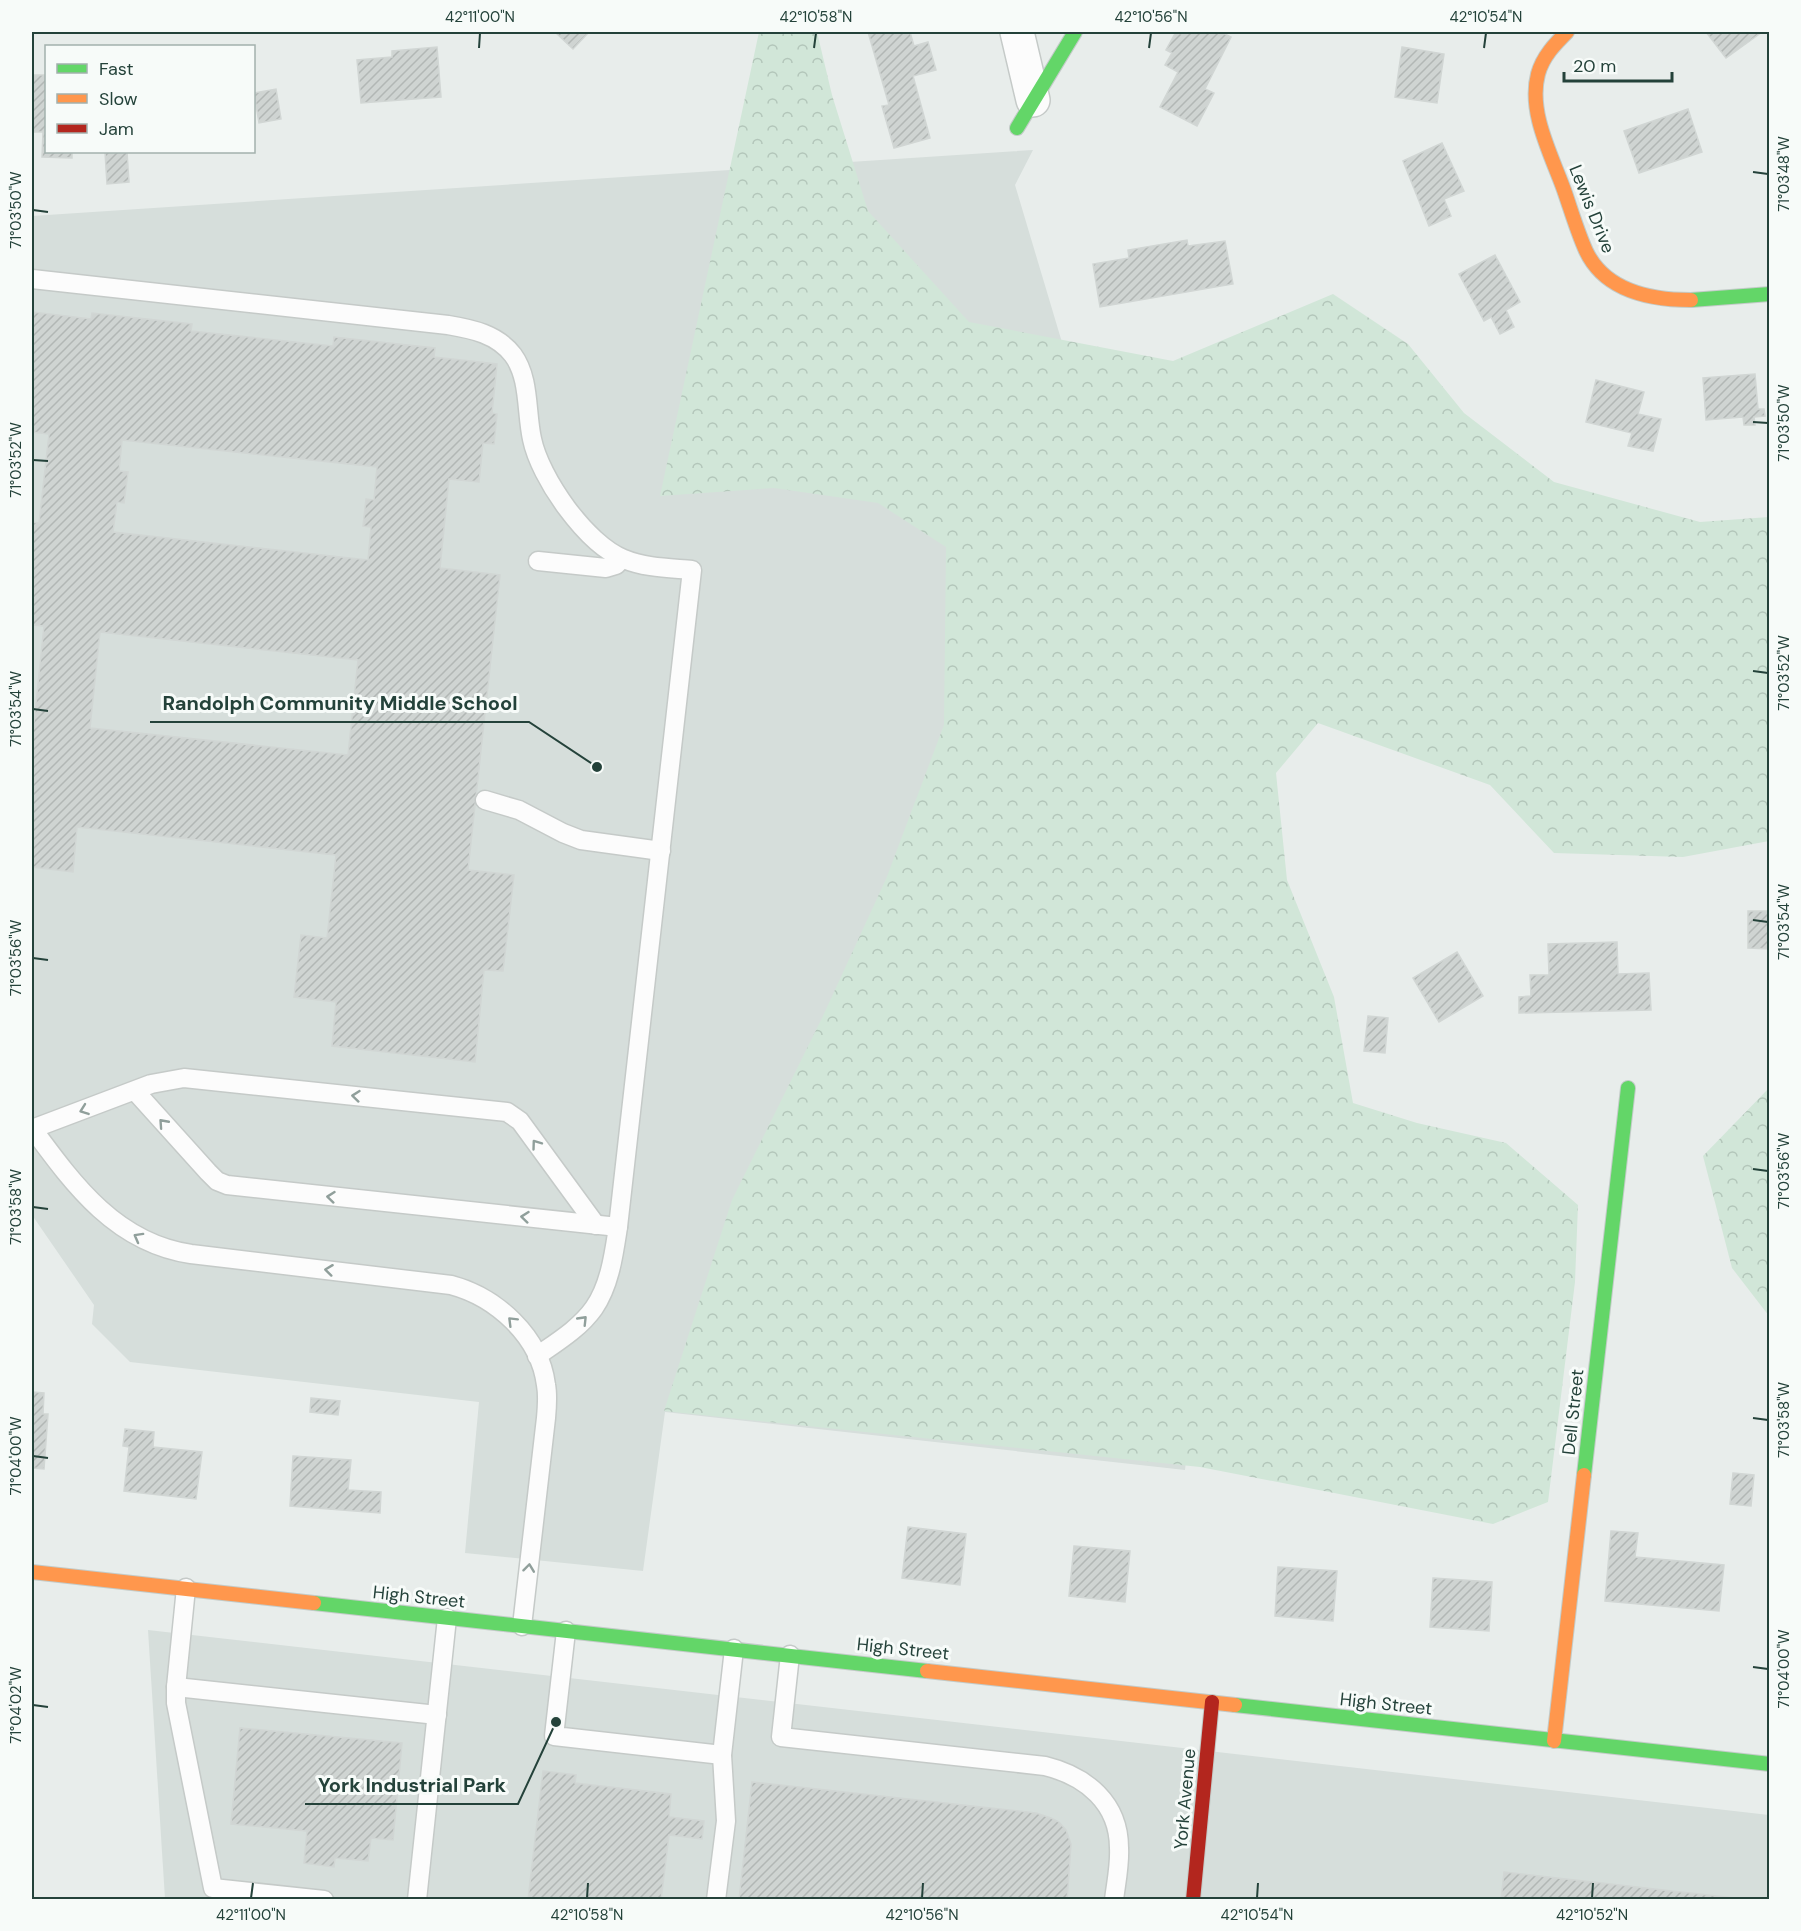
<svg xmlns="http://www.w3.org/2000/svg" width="1801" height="1931" viewBox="0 0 1801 1931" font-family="'DM Sans',sans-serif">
  <defs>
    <pattern id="forest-crowns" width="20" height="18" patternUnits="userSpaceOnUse" patternTransform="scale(1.5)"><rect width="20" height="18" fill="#d1e6d8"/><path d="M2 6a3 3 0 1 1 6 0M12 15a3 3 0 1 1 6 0" fill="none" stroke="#b3c6ba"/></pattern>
    <pattern id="building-hatch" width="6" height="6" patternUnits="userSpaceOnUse" patternTransform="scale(1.5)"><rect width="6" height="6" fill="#cfd4d2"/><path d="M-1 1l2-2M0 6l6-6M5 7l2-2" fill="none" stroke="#b2b7b5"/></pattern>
  </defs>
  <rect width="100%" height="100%" fill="#e8edeb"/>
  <g fill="#d6dedb">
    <polygon points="1033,150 1015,185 1124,550 1246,919 1185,1470 665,1412 643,1571 465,1553 479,1402 130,1362 92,1324 94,1305 32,1215 32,216"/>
    <polygon points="148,1630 1769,1815 1769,1899 165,1899"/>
  </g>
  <g fill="url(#forest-crowns)">
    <polygon points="759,32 817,32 832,95 868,211 969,322 1173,361 1333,294 1408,344 1464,413 1554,482 1700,522 1769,517 1769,841 1683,857 1554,853 1490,785 1318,723 1276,773 1287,880 1334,997 1353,1103 1417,1123 1506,1143 1578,1205 1575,1282 1548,1502 1493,1524 1200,1467 664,1411 732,1200 822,1018 886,879 944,725 946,547 878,503 774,488 660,496"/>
    <polygon points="1769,1088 1769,1316 1732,1268 1703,1156"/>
  </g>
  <g fill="url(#building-hatch)" stroke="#d1d6d4" stroke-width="1.5" fill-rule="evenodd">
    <polygon points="555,32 589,32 573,49"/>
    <polygon points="868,32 910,32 914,46 928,42 936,70 913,76 930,138 894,148 882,106 889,105"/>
    <polygon points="1176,32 1182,34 1183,32 1221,32 1231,37 1205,89 1214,93 1197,126 1160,107 1178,72 1165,65 1172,53 1166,50"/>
    <polygon points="1706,32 1762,32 1726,58"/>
    <polygon points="437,47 441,97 361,103 357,60 392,57 392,51"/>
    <polygon points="1402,47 1444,54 1437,103 1395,97"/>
    <polygon points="32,75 46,75 46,152 72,152 72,158 42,157 43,132 32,132"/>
    <polygon points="276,89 281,119 259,123 254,93"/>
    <polygon points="1688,109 1702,152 1639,173 1624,131"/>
    <polygon points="1442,143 1464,191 1444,199 1451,216 1429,226 1403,161"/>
    <polygon points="105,152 127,152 129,182 107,184"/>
    <polygon points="1187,240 1188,246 1225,241 1233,284 1100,307 1093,264 1129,258 1128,250"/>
    <polygon points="1495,255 1520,302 1506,310 1514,327 1500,334 1491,317 1484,321 1459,274"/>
    <path d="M 32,312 L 91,319 L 92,313 L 192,324 L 191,331 L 333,346 L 334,337 L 435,348 L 434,357 L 497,364 L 492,413 L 497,414 L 494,444 L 483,443 L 479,482 L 449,479 L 440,568 L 500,575 L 468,870 L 514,875 L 503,971 L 484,970 L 475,1062 L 332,1046 L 336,1002 L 294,997 L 301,935 L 327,938 L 336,855 L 77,827 L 73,872 L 32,867 L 32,722 L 34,722 L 44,626 L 32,625 L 32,522 L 39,523 L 49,434 L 32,432 ZM 122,440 L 377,467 L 374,500 L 366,499 L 363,526 L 371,527 L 368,560 L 113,532 L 117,502 L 124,503 L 128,472 L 119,471 ZM 100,632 L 358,660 L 348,755 L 90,728 Z"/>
    <polygon points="1755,374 1758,409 1764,409 1765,416 1754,417 1755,425 1744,425 1743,417 1706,420 1703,378"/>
    <polygon points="1596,380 1644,392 1638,414 1661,419 1653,451 1628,446 1632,433 1586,422"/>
    <polygon points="1748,911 1770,911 1770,949 1748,948"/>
    <polygon points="1617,942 1618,974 1649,973 1651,1010 1519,1013 1519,997 1531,996 1530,975 1549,975 1548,944"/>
    <polygon points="1457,952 1483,996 1439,1022 1413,978"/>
    <polygon points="1368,1016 1388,1018 1385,1053 1364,1051"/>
    <polygon points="32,1392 44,1393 43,1414 48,1414 44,1469 32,1468"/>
    <polygon points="311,1398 340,1401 338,1415 310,1412"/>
    <polygon points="125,1429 154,1432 153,1447 202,1452 196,1499 124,1491 129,1447 123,1446"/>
    <polygon points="293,1456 351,1460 348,1490 381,1492 380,1513 290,1506"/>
    <polygon points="1733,1473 1754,1475 1751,1506 1730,1504"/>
    <polygon points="908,1527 966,1534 960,1585 902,1578"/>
    <polygon points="1611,1531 1638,1533 1635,1557 1724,1565 1719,1611 1605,1601"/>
    <polygon points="1074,1546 1130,1551 1125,1602 1069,1596"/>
    <polygon points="1278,1567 1337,1571 1333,1621 1275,1616"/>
    <polygon points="1433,1578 1492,1582 1489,1631 1430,1627"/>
    <polygon points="240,1728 402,1743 393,1840 371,1838 368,1861 335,1858 334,1867 304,1863 307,1831 231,1824"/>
    <polygon points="543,1771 576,1775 575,1783 671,1794 669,1817 704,1821 702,1839 669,1835 661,1900 528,1900"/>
    <polygon points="752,1782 1036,1813 1051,1818 1059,1822 1066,1830 1071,1844 1067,1900 739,1900"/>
    <polygon points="1504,1872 1752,1900 1501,1900"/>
  </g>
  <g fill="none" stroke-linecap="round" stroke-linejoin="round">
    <defs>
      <g id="lane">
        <path d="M 32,279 L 448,325 C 472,329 497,334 513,355 C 530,378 526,412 532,439 C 540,478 586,544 624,559 C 645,568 670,568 692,570 L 618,1227"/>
        <polyline points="538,561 606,568 616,565 622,559"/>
        <polyline points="485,800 519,810 563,833 581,840 661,851"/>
        <path d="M 135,1091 L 208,1172 L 217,1181 L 227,1185 L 618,1227 C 614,1253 610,1285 594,1308 C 580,1328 557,1342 537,1356"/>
        <path d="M 32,1128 C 74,1185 116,1243 191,1254 L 451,1285 C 496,1297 540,1336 546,1385 C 548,1395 547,1407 546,1418 L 522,1626"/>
        <polyline points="32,1129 151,1084 184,1078 507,1112 520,1121 596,1225"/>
        <polyline points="186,1588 176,1687 176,1703 213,1888 324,1900"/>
        <polyline points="566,1631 554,1736 722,1755"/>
        <path d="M 790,1655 L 781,1737 L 1045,1766 C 1086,1776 1119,1803 1119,1848 C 1120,1865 1116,1883 1114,1900"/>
        <polyline points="176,1687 437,1715"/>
        <polyline points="417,1900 447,1618"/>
        <polyline points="716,1900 726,1821 722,1755 734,1649"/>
      </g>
      <polyline id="street" points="1017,32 1033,100"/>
      <g id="fast">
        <polyline points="1017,128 1075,32"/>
        <polyline points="1691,300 1770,294"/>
        <polyline points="1584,1475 1628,1088"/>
        <polyline points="314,1603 927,1671"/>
        <polyline points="1235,1705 1770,1764"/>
      </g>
      <g id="slow">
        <path d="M 1567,32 C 1555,44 1543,56 1538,74 C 1528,112 1551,154 1564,190 C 1571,210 1577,231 1586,251 C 1605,291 1649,300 1691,300"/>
        <polyline points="32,1572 314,1603"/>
        <polyline points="927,1671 1235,1705"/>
        <polyline points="1554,1741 1584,1475"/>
      </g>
      <polyline id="jam" points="1193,1900 1212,1702"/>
    </defs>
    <use href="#lane" stroke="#c5cac8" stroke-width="21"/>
    <use href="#street" stroke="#c5cac8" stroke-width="36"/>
    <use href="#fast" stroke="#c3cbc8" stroke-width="16"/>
    <use href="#slow" stroke="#c3cbc8" stroke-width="16"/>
    <use href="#jam" stroke="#c3cbc8" stroke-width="16"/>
    <use href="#lane" stroke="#fcfcfc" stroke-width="18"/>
    <use href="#street" stroke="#fcfcfc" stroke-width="33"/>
    <use href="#fast" stroke="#63d668" stroke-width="14"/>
    <use href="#slow" stroke="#ff974d" stroke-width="14"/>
    <use href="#jam" stroke="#b3261e" stroke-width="14"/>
  </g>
  <defs><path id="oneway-chevron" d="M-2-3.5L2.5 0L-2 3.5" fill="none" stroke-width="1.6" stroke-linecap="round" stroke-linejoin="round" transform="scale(1.5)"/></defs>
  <g stroke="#909f9b">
    <use href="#oneway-chevron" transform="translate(356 1096) rotate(-174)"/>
    <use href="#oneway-chevron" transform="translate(84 1110) rotate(160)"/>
    <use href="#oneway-chevron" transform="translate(163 1123) rotate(-132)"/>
    <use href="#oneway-chevron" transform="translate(536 1144) rotate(-126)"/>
    <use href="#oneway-chevron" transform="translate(331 1197) rotate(-174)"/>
    <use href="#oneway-chevron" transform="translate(525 1217) rotate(-174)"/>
    <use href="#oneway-chevron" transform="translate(138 1237) rotate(-151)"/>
    <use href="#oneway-chevron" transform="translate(329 1270) rotate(-173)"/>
    <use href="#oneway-chevron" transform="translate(583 1320) rotate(-46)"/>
    <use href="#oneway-chevron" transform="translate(512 1321) rotate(-135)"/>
    <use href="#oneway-chevron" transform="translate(529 1568) rotate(-83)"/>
  </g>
  <path fill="none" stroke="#24423a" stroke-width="2" d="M 479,48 L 480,33M 814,48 L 816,33M 1149,48 L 1151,33M 1484,48 L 1486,33M 1753,172 L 1768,174M 33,210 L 48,212M 1753,422 L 1768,423M 33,460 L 48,461M 1753,671 L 1768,673M 33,709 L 48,711M 1753,920 L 1768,922M 33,958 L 48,960M 1753,1169 L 1768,1171M 33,1207 L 48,1209M 1753,1418 L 1768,1420M 33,1456 L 48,1458M 1753,1667 L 1768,1669M 33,1705 L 48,1707M 251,1898 L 253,1883M 587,1898 L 588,1883M 922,1898 L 923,1883M 1257,1898 L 1258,1883M 1592,1898 L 1593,1883"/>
  <g text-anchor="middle" stroke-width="6" stroke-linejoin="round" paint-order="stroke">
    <g font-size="18" fill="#24423a" stroke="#f7fbf9">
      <text transform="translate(1592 209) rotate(68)" y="6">Lewis Drive</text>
      <text transform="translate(1573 1412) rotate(-84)" y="6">Dell Street</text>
      <text transform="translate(419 1597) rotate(6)" y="6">High Street</text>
      <text transform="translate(903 1649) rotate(6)" y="6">High Street</text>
      <text transform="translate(1386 1704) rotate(6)" y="6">High Street</text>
      <text transform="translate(1185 1799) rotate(-85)" y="6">York Avenue</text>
    </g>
  </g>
  <path fill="none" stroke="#24423a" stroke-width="2" d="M597 767L529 722H150M556 1722L518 1804H305"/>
  <g fill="#24423a" stroke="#f7fbf9" stroke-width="2">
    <circle cx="597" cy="767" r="6"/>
    <circle cx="556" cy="1722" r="6"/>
  </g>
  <g font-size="20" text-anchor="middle" font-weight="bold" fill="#24423a" stroke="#f7fbf9" stroke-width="6" stroke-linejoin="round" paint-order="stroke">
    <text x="340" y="710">Randolph Community Middle School</text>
    <text x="412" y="1792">York Industrial Park</text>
  </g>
  <rect width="1801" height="1931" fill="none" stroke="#f7fbf9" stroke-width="66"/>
  <rect x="45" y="45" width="210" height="108" fill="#f7fbf9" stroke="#a3b1ad" stroke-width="1.5"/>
  <rect x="57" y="64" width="30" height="9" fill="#63d668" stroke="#a3b1ad" stroke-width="1.5"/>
  <text x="99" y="75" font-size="18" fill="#24423a">Fast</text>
  <rect x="57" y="94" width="30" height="9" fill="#ff974d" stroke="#a3b1ad" stroke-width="1.5"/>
  <text x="99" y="105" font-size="18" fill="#24423a">Slow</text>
  <rect x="57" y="124" width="30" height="9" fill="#b3261e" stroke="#a3b1ad" stroke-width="1.5"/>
  <text x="99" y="135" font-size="18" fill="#24423a">Jam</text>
  <path d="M1564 72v9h108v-9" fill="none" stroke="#24423a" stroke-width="3"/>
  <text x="1573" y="72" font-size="18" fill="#24423a" stroke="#f7fbf9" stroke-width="4.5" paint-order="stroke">20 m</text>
  <rect x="33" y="33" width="1735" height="1865" fill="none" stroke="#24423a" stroke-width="2"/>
  <g font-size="15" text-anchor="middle" fill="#24423a">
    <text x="480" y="22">42°11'00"N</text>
    <text x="816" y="22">42°10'58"N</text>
    <text x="1151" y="22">42°10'56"N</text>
    <text x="1486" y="22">42°10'54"N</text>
    <text transform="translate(1784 174) rotate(-90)" y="5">71°03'48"W</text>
    <text transform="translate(16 210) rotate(-90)" y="5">71°03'50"W</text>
    <text transform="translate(1784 423) rotate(-90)" y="5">71°03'50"W</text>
    <text transform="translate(16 460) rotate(-90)" y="5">71°03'52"W</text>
    <text transform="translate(1784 673) rotate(-90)" y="5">71°03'52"W</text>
    <text transform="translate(16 709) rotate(-90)" y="5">71°03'54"W</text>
    <text transform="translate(1784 922) rotate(-90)" y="5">71°03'54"W</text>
    <text transform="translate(16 958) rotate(-90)" y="5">71°03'56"W</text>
    <text transform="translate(1784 1171) rotate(-90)" y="5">71°03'56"W</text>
    <text transform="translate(16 1207) rotate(-90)" y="5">71°03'58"W</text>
    <text transform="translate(1784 1420) rotate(-90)" y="5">71°03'58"W</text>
    <text transform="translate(16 1456) rotate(-90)" y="5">71°04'00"W</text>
    <text transform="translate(1784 1669) rotate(-90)" y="5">71°04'00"W</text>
    <text transform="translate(16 1705) rotate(-90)" y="5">71°04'02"W</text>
    <text x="251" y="1920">42°11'00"N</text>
    <text x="587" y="1920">42°10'58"N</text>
    <text x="922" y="1920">42°10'56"N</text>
    <text x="1257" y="1920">42°10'54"N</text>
    <text x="1592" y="1920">42°10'52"N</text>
  </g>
</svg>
